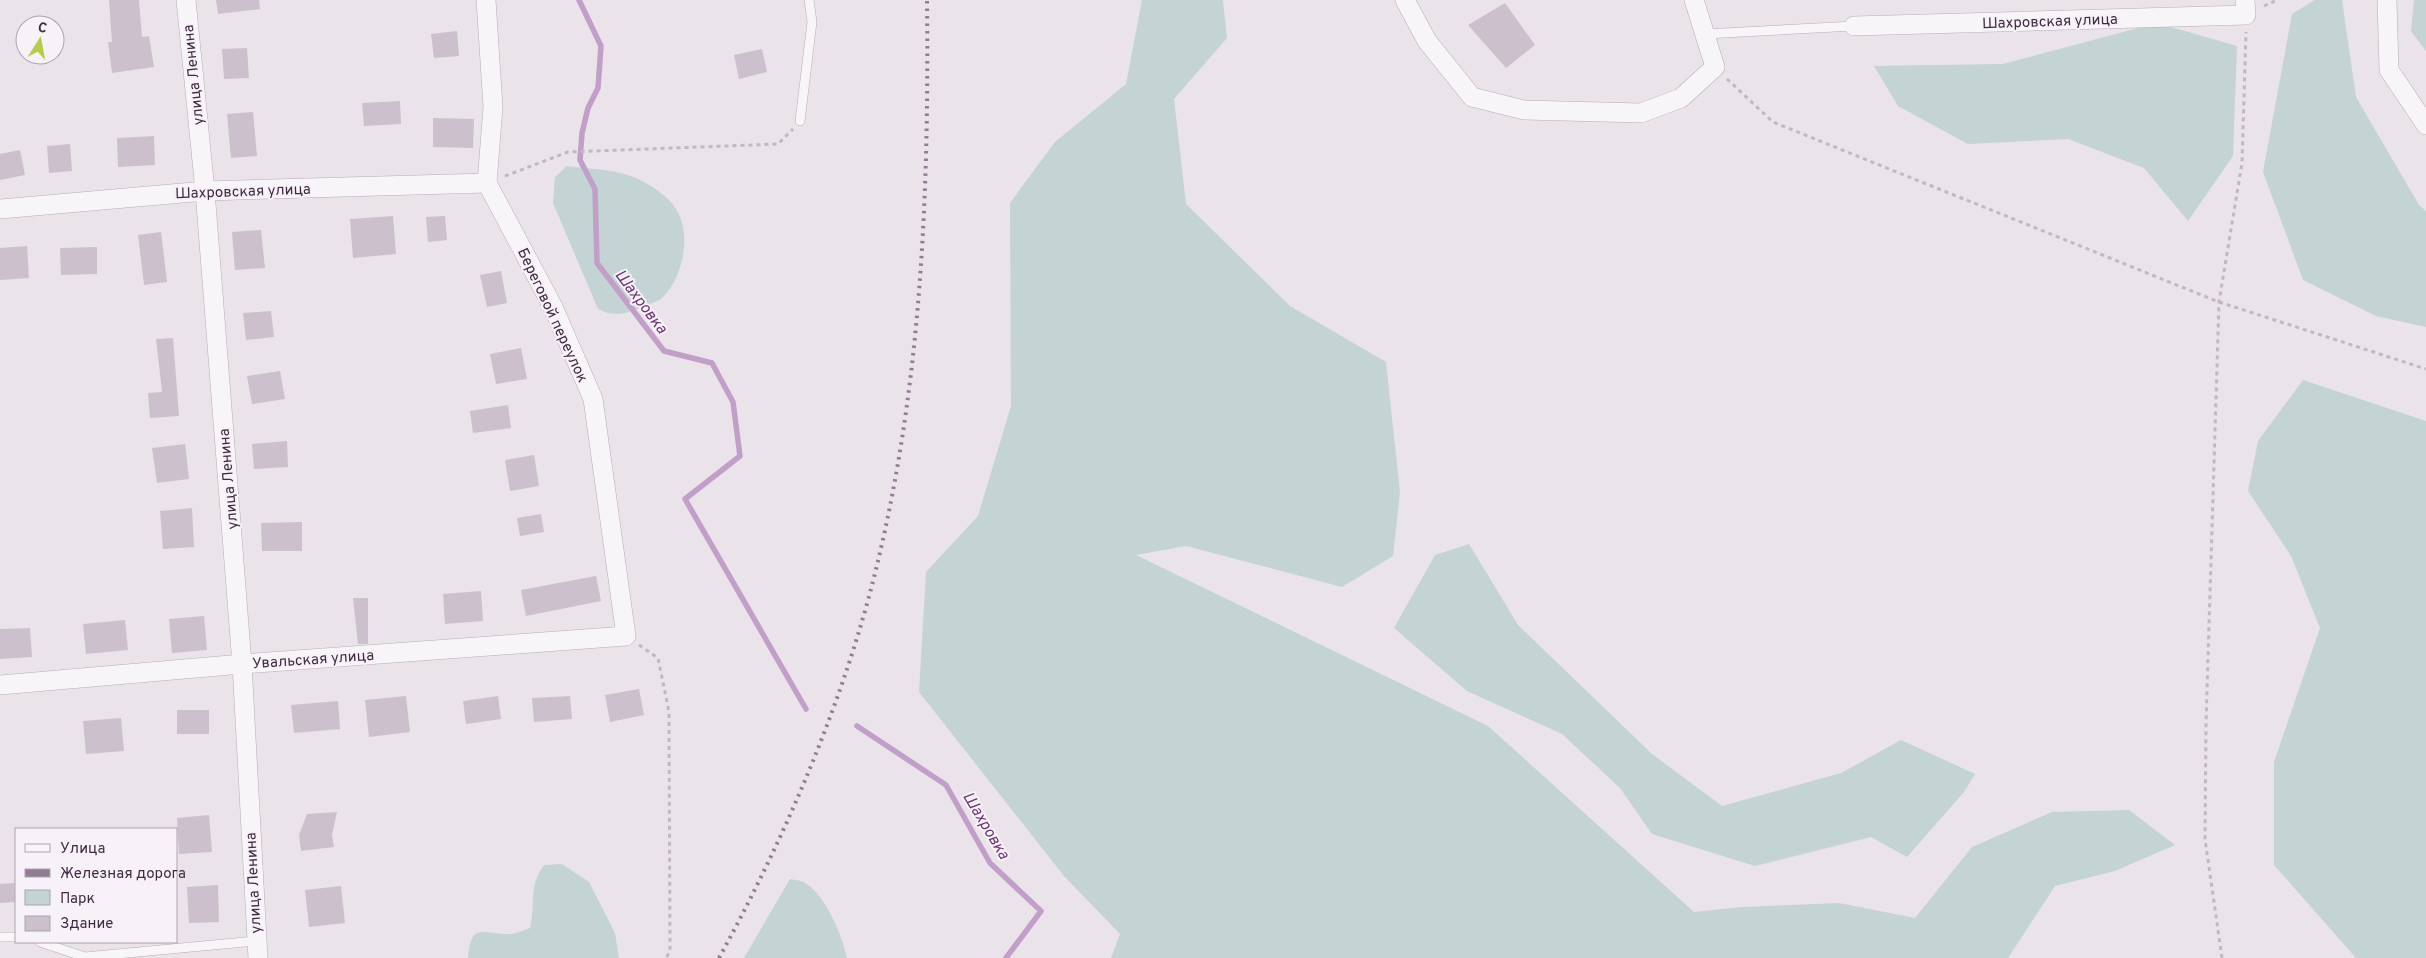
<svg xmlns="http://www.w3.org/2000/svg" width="2426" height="958" viewBox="0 0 2426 958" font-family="Overpass,sans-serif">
  <rect width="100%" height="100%" fill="#eae3ea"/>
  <g fill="#c4d3d4">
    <polygon points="1142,0 1223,0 1227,38 1174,99 1186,204 1290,306 1386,362 1400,492 1393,556 1342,587 1186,546 1136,555 1488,726 1694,912 1742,907 1839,903 1915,918 1972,847 2052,812 2129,810 2175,845 2115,871 2055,886 2008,958 1111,958 1120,934 1064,876 919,692 926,572 978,516 1011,406 1010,203 1055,142 1126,84"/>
    <polygon points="2315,0 2342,0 2356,97 2419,205 2426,211 2426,327 2376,316 2303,280 2263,172 2292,14"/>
    <polygon points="2414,0 2426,0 2426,51 2411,31"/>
    <polygon points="2157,23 2237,46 2233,156 2188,221 2144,168 2068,139 1968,144 1898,106 1874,66 2003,64"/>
    <path d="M 567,166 C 587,169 612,169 631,176 C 647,182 664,193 674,206 C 693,231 684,277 662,298 C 657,302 648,304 642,307 C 626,314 614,317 598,309 L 553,203 L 555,177 Z"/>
    <polygon points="2303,380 2426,421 2426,958 2356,958 2274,865 2274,762 2320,628 2291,556 2248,491 2258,441"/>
    <polygon points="1469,544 1518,625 1652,754 1722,806 1841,773 1901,740 1975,774 1964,792 1907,857 1871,837 1755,866 1652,834 1620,788 1562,734 1467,691 1394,628 1435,555"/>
    <path d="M 562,864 L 589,882 L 615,933 L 619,958 L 468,958 C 471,919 485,936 511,934 C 517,933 524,930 530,928 C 536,903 528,887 544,865 Z"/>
    <path d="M 790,879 C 794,880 802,880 805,883 C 826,895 842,936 847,958 L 744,958 Z"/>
  </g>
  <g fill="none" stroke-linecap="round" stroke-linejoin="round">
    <g stroke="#c19fc9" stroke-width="5.5">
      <polyline points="579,0 601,46 598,88 588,108 582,133 580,160 595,189 597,263 664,351 712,363 733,402 740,456 685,499 806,709"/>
      <polyline points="857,726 946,785 990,863 1041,911 1006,958"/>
    </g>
  </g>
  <g fill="#ccc0cd">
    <polygon points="109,0 139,0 142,37 149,36 154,67 112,73 108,42 112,42"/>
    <polygon points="216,0 259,0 260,9 218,14"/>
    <polygon points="1505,3 1535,45 1506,68 1468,25"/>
    <polygon points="457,31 459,56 434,58 431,34"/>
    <polygon points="247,48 249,78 224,79 222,49"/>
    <polygon points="762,49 767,72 739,79 734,55"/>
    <polygon points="400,101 401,124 364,126 362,103"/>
    <polygon points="253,112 257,156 231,158 227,114"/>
    <polygon points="433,118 474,119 473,148 433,147"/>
    <polygon points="154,136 155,165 118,167 117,138"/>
    <polygon points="70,144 72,171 49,173 47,146"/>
    <polygon points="20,150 25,175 0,180 0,154"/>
    <polygon points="393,216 396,254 353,258 350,219"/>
    <polygon points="445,216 447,240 428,242 426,217"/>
    <polygon points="261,230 265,268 235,270 232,232"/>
    <polygon points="161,232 167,282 144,285 138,235"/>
    <polygon points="27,246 29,278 0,280 0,248"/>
    <polygon points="97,247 97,274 61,275 60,248"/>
    <polygon points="501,271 507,303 487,307 480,275"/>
    <polygon points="271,311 274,337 246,340 243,313"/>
    <polygon points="173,338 179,416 150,418 148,393 162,392 156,339"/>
    <polygon points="521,348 527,379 496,384 490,354"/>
    <polygon points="280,371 285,399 252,404 247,376"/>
    <polygon points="508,405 511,428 473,433 470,411"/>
    <polygon points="287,441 288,467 254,469 252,444"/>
    <polygon points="185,444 189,479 157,483 152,448"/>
    <polygon points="534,455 539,486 510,491 505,460"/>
    <polygon points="192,508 194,547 163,549 160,511"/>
    <polygon points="541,514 544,532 520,536 517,518"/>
    <polygon points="302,522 302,551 262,551 261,523"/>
    <polygon points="596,576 601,601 526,616 521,590"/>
    <polygon points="481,591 483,621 445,624 443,594"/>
    <polygon points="353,598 368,598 368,644 358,644"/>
    <polygon points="204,616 207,650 172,653 169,619"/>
    <polygon points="125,620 128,650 86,654 83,624"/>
    <polygon points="30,628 32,657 0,659 0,629"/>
    <polygon points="639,689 644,715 610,722 605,695"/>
    <polygon points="406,696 410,732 369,737 365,700"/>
    <polygon points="498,696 501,719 466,724 463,701"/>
    <polygon points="570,696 572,719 534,722 532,698"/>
    <polygon points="338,701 340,729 294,733 291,705"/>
    <rect x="177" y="710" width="32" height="24"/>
    <polygon points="121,718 124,751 86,754 83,721"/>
    <polygon points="337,812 332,835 334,847 301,851 299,835 307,814"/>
    <polygon points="209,815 212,852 179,854 177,818"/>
    <polygon points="14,883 16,902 0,903 0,884"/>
    <polygon points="218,885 219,922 189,923 187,887"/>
    <polygon points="341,886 345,923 309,927 305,890"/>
  </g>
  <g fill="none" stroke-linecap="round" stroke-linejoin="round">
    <defs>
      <g id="service">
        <polyline points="1705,34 1854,26"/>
        <polyline points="800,121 812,22 809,0"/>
        <polyline points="0,937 16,937"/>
        <polyline points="40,942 85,957 256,941"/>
      </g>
      <g id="minor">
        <polyline points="186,0 205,191 242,664 258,958"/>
        <polyline points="1405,0 1427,41 1472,97 1524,110 1641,113 1681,98 1715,67 1694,0"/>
        <polyline points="2387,0 2389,70 2426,125"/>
        <polyline points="1854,26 2246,15 2245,0"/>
        <polyline points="0,209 205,191 487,183"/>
        <polyline points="0,685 242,664 626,636 593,399 553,307 487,183 493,107 486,0"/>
      </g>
    </defs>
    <use href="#service" stroke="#b7acb8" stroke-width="10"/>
    <use href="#minor" stroke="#b7acb8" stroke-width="20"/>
    <g stroke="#c1b8c2" stroke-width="3" stroke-dasharray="4 4" stroke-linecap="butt">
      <polyline points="2264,6 2277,0"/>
      <polyline points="1727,79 1773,122 2219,302 2426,369"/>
      <polyline points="505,176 568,152 778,144 793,129"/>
      <polyline points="639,645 658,658 669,712 670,951 666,958"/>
      <polyline points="2222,958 2205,839 2206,723 2219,302 2242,163 2246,32"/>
    </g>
    <use href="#service" stroke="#f8f5f9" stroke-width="9"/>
    <use href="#minor" stroke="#f8f5f9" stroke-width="19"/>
    <path stroke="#927c94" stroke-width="4" stroke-dasharray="2.5 5" stroke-linecap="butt" d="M 719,958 C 786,836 846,696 878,561 C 922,377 929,188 927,0"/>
  </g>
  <g text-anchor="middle" stroke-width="4" stroke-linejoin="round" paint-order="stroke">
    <g font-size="15" fill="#402b42" stroke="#f7f2f8">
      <text transform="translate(2050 21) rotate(-2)" y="5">Шахровская улица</text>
      <text transform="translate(193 75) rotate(-96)" y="5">улица Ленина</text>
      <text transform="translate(243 191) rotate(-2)" y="5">Шахровская улица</text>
      <text transform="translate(553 315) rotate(65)" y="5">Береговой переулок</text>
      <text transform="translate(228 479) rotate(-95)" y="5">улица Ленина</text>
      <text transform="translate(313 659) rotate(-4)" y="5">Увальская улица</text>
      <text transform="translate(253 883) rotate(-93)" y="5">улица Ленина</text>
    </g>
    <g font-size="16" font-style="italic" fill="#6c3675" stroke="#f7f2f8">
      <text transform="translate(642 301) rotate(53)" y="6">Шахровка</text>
      <text transform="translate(987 825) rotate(59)" y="6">Шахровка</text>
    </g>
  </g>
  <rect x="15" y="828" width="162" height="115" fill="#f7f2f8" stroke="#aea2af"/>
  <rect x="25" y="844" width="25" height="8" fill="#f8f5f9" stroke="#aea2af"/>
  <text x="60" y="853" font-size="15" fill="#402b42">Улица</text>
  <rect x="25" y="869" width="25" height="8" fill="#927c94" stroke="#aea2af"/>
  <text x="60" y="878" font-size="15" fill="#402b42">Железная дорога</text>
  <rect x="25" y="890" width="25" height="15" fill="#c4d3d4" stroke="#aea2af"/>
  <text x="60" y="903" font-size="15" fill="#402b42">Парк</text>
  <rect x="25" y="916" width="25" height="15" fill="#ccc0cd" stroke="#aea2af"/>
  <text x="60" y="928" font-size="15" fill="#402b42">Здание</text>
  <g transform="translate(40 40) rotate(11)"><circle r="24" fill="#f7f2f8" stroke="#aea2af"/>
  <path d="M0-4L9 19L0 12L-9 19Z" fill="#b8cb4c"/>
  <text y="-8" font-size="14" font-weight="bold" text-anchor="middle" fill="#402b42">С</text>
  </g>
</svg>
